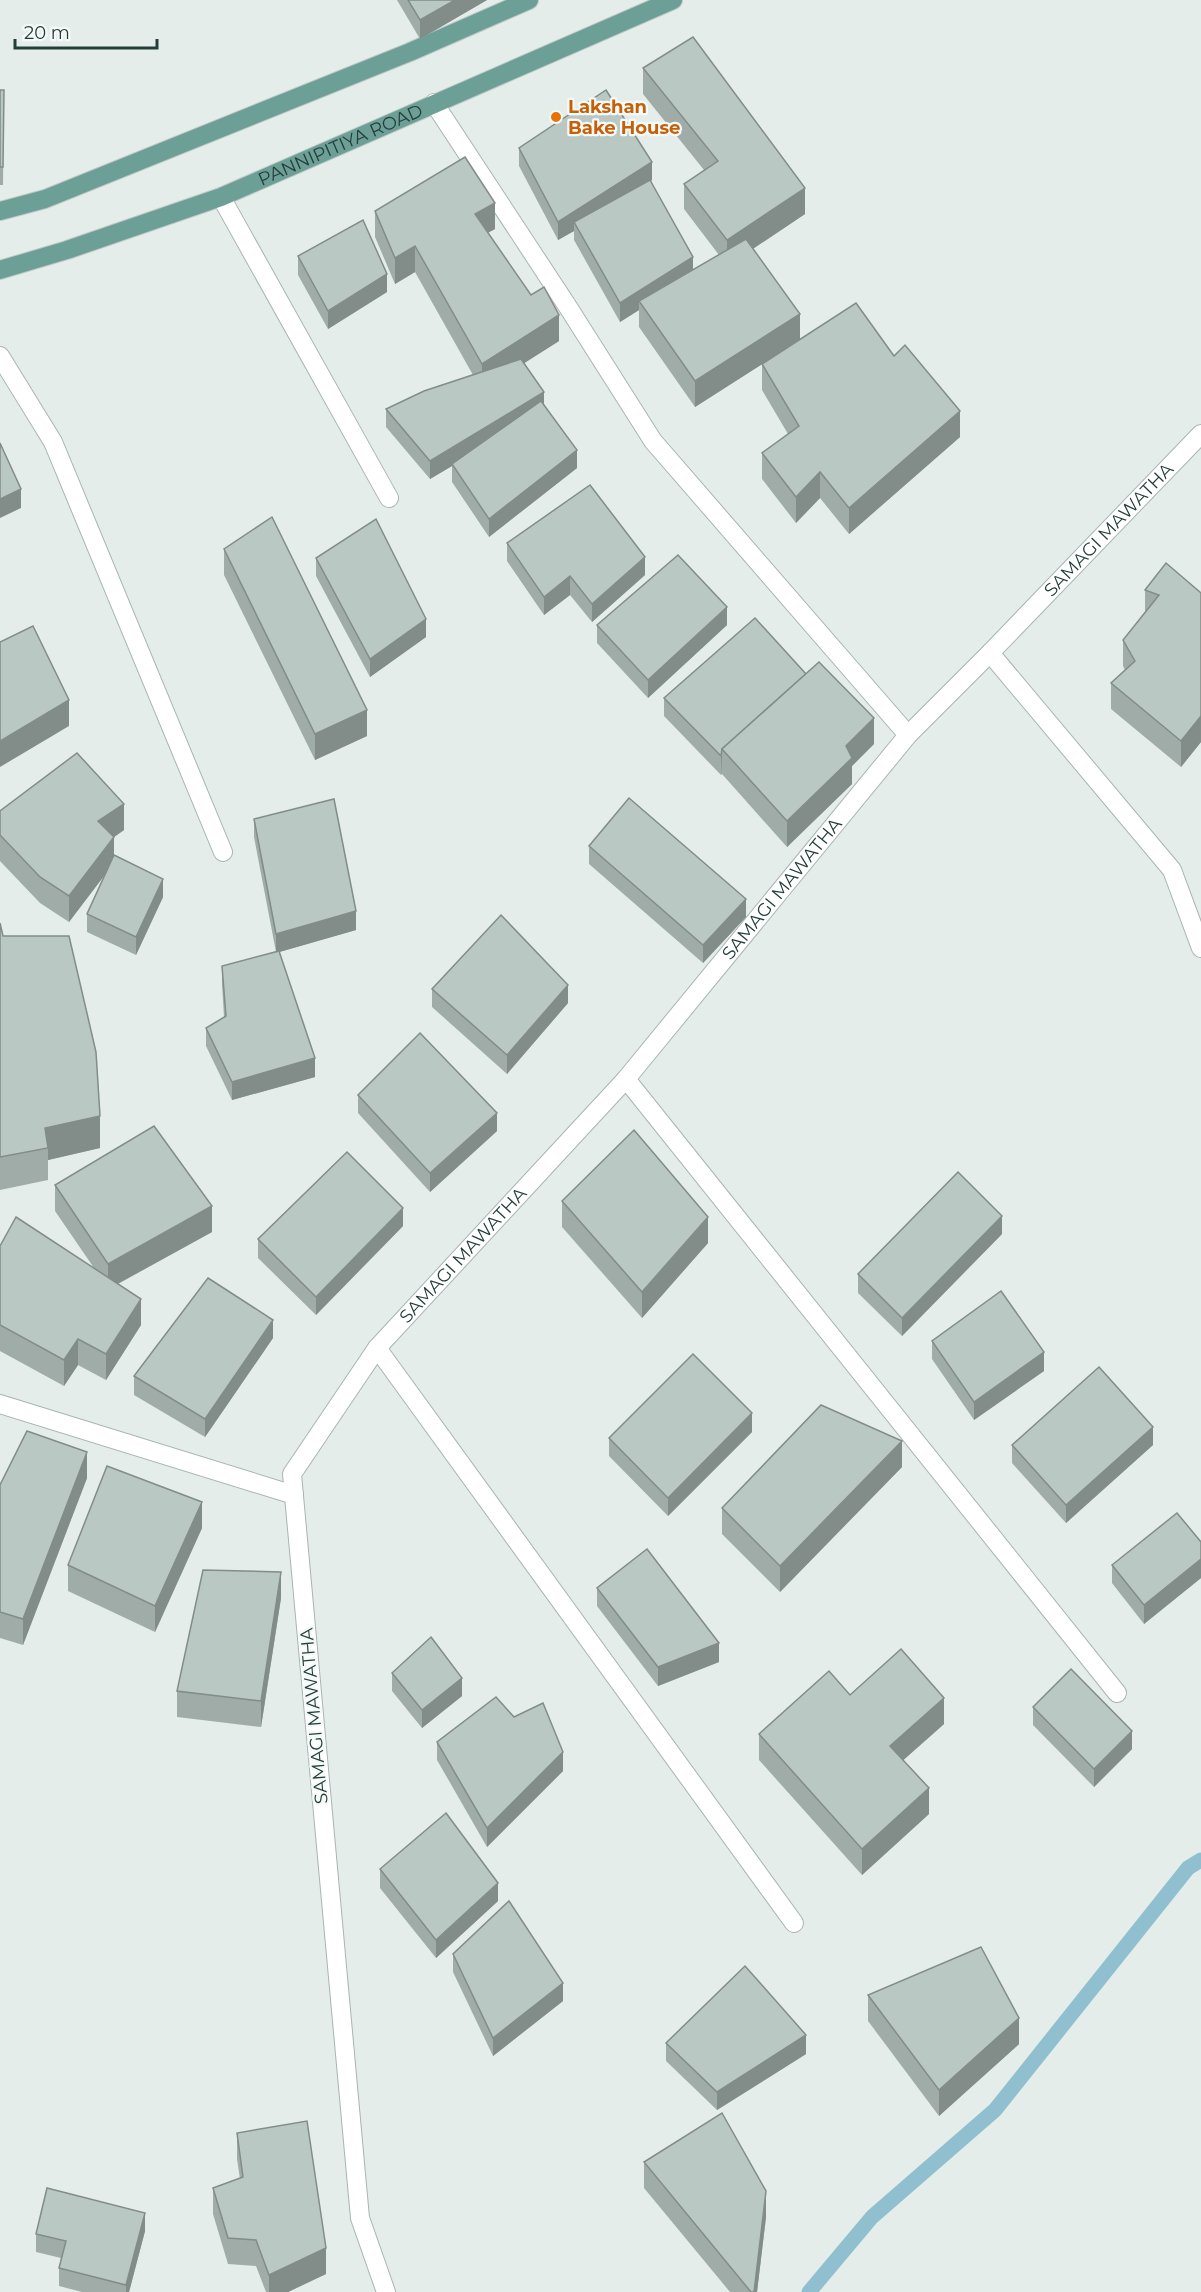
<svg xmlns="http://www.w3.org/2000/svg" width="1201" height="2292" viewBox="0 0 1201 2292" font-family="Montserrat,sans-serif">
  <rect width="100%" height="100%" fill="#e5edea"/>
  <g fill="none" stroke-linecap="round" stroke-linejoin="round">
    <polyline stroke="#90c0cf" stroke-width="15" points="809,2292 872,2217 995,2110 1188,1868 1201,1860"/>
    <defs>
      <g id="minor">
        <polyline points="434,103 568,307 653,441 908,735"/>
        <polyline points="221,197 389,498"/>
        <polyline points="0,356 53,442 223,852"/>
        <polyline points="990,653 1172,870 1201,948"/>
        <polyline points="626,1079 1117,1693"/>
        <polyline points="377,1348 794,1923"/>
        <polyline points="0,1404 294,1495"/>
        <path id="s1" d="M 386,2292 L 360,2218 L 292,1474 L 377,1348 L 626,1079 L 908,735 L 990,653 L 1201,434"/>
      </g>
      <g id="primary">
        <polyline points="0,211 45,199 410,52 529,0"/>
        <path id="s2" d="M 0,270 L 67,250 L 221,197 L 673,0"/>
      </g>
    </defs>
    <use href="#minor" stroke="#a8b5b2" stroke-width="20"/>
    <use href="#primary" stroke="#c2c9c8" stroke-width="20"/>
    <use href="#minor" stroke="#fff" stroke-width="18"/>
    <use href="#primary" stroke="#6ca097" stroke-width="18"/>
  </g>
  <g fill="#a0aca8">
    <polygon points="397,0 487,0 420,39"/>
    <polygon points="643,68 805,214 753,249 800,339 894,356 960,437 849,534 820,498 796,523 762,479 762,453 788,434 762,390 762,364 695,407 639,327 639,310 620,322 574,240 574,231 558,240 519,166 519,148 652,180 651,181 693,270 719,255 684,209 684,184 704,170 643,94"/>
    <polygon points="0,90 4,90 3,185 0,185"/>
    <polygon points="375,211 495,229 488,232 559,341 524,363 544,404 577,468 489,537 452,482 452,466 430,479 386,427 386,409 473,375 415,272 395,284 375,237"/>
    <polygon points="298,256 387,292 328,329 298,275"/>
    <polygon points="507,543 645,575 592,622 570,595 544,615 507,561"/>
    <polygon points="224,549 367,736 315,760 224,575"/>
    <polygon points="316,558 426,637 370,677 316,576"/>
    <polygon points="1145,590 1201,593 1201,742 1181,767 1111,709 1111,683 1125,670 1123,666 1123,640 1145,612"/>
    <polygon points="597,625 727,625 648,698 597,643"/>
    <polygon points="806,674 874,744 852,766 852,784 787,847 722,774 721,775 664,716 664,698"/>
    <polygon points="0,811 124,830 114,837 114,855 163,897 136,955 87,932 87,914 105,874 69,922 40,903 0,861"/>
    <polygon points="254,819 356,930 279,952 315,1077 232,1100 206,1046 206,1028 224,1017 222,984 222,966 276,952 254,837"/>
    <polygon points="589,846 746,917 703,963 589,864"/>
    <polygon points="0,923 3,936 100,1148 48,1160 48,1180 0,1190"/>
    <polygon points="432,989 568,1003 507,1074 432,1007"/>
    <polygon points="358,1095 497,1131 430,1192 358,1113"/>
    <polygon points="55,1185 212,1232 118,1284 141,1325 106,1380 78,1365 64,1386 0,1351 0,1246 94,1268 55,1211"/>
    <polygon points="562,1201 708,1243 642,1318 562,1227"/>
    <polygon points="403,1226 316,1315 258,1258 258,1239"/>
    <polygon points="1002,1234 902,1336 858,1293 858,1274"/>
    <polygon points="273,1338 205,1437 134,1395 134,1376"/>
    <polygon points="932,1341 1044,1371 974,1420 932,1359"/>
    <polygon points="752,1432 668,1516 609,1456 609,1438"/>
    <polygon points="1012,1445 1153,1445 1066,1523 1012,1463"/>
    <polygon points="902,1467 780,1592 722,1534 722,1508"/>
    <polygon points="87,1478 23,1645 0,1638 0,1485"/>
    <polygon points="202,1528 155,1632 68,1591 68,1565"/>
    <polygon points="1201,1542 1201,1578 1144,1624 1112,1583 1112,1565"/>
    <polygon points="597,1588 719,1662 658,1686 597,1606"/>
    <polygon points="281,1598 261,1727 177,1717 177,1691"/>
    <polygon points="392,1673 462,1696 422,1728 392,1691"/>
    <polygon points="850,1695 944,1724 903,1760 929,1814 862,1875 759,1760 759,1734"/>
    <polygon points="1033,1707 1132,1749 1094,1787 1033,1725"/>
    <polygon points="437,1742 563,1771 487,1847 437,1760"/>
    <polygon points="380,1869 498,1901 436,1958 380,1888"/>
    <polygon points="453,1954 563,2001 493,2056 453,1972"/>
    <polygon points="868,1995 1019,2044 939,2116 868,2021"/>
    <polygon points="666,2043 806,2054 717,2110 666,2061"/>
    <polygon points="237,2133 326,2274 288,2292 266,2292 256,2266 228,2264 213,2214 213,2188 240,2179 237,2159"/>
    <polygon points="644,2162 766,2217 757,2292 730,2292 644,2188"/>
    <polygon points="145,2231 129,2292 82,2292 59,2286 59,2268 61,2258 36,2252 36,2234"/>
  </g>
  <g fill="#828c88">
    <polygon points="455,0 487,0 420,39 420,20"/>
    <polygon points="652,162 652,180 577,228 574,222 574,231 558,240 558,222"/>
    <polygon points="805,188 805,214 727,266 727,240"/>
    <polygon points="495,203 495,229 475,240 475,214"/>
    <polygon points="415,246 415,272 395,284 395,258"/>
    <polygon points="693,257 693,275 639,301 639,310 620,322 620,303"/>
    <polygon points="387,274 387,292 328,329 328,311"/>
    <polygon points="800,314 800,340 695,407 695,381"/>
    <polygon points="559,315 559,341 482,390 482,364"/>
    <polygon points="544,392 544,411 452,464 452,466 430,479 430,461"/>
    <polygon points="960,411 960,437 849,534 849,508"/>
    <polygon points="577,450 577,468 489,537 489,519"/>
    <polygon points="820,472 820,498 796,523 796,497"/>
    <polygon points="21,489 21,508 0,518 0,499"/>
    <polygon points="645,557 645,575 592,622 592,604"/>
    <polygon points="570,576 570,595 544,615 544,597"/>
    <polygon points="727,607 727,625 648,698 648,680"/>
    <polygon points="426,619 426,637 370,677 370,659"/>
    <polygon points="69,700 69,726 0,767 0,741"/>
    <polygon points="367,710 367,736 315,760 315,734"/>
    <polygon points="1201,716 1201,742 1181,767 1181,741"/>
    <polygon points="874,718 874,744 852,766 852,784 787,847 787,821 846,746"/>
    <polygon points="721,756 722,756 721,775"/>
    <polygon points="124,804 124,830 114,837 114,863 69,922 69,896 98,821"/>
    <polygon points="163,879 163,897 136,955 136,937"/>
    <polygon points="746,899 746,917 703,963 703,945"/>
    <polygon points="356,911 356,930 276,953 276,934"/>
    <polygon points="568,985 568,1003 507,1074 507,1055"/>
    <polygon points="315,1058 315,1077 232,1100 232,1082"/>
    <polygon points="497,1113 497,1131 430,1192 430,1173"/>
    <polygon points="100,1116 100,1148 48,1160 48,1148 45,1128"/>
    <polygon points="212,1206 212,1232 108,1289 108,1264"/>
    <polygon points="403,1208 403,1226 316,1315 316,1297"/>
    <polygon points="1002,1216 1002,1234 902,1336 902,1318"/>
    <polygon points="708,1217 708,1243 642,1318 642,1292"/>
    <polygon points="141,1299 141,1325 106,1380 106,1354"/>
    <polygon points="273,1320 273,1338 205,1437 205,1419"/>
    <polygon points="78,1339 78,1365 64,1386 64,1360"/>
    <polygon points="1044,1352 1044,1371 974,1420 974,1402"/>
    <polygon points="752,1413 752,1432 668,1516 668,1498"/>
    <polygon points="1153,1427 1153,1445 1066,1523 1066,1505"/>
    <polygon points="902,1441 902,1467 780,1592 780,1566"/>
    <polygon points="87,1452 87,1478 23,1645 23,1619"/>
    <polygon points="202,1502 202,1528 155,1632 155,1606"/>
    <polygon points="1201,1559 1201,1578 1144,1624 1144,1605"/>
    <polygon points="281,1572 281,1598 261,1727 261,1701"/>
    <polygon points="719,1643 719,1662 658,1686 658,1667"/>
    <polygon points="462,1678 462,1696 422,1728 422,1710"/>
    <polygon points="944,1698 944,1724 890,1772 890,1746"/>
    <polygon points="1132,1731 1132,1749 1094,1787 1094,1769"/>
    <polygon points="563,1752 563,1771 487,1847 487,1828"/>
    <polygon points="929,1788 929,1814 862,1875 862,1849"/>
    <polygon points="498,1883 498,1901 436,1958 436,1940"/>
    <polygon points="563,1983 563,2001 493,2056 493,2038"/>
    <polygon points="1019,2018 1019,2044 939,2116 939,2090"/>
    <polygon points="806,2035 806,2054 717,2110 717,2092"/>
    <polygon points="766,2191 766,2217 757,2292 754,2292"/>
    <polygon points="145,2213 145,2231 129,2292 126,2292 126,2285"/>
    <polygon points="326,2248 326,2274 288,2292 269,2292 269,2275"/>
  </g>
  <g fill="#bac8c3" stroke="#828c88" stroke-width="1.5">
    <polygon points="408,0 455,0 420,20"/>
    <polygon points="693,37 805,188 727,240 684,184 718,161 643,68"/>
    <polygon points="0,90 4,90 3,167 0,167"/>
    <polygon points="606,90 652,162 558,222 519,148"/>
    <polygon points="465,157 495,203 475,214 531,295 544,287 559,315 482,364 415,246 395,258 375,211"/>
    <polygon points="650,180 693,257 620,303 574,222"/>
    <polygon points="363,220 387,274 328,311 298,256"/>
    <polygon points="746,239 800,314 695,381 639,301"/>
    <polygon points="856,303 894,356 905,345 960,411 849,508 820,472 796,497 762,453 799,426 762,364"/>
    <polygon points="521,359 544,392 430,461 386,409 424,391"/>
    <polygon points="541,401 577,450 489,519 452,464"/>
    <polygon points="0,443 21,489 0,499"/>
    <polygon points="590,485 645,557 592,604 570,576 544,597 507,543"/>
    <polygon points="272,517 367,710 315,734 224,549"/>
    <polygon points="376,519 426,619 370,659 316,558"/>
    <polygon points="678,555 727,607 648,680 597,625"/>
    <polygon points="1166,563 1201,593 1201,716 1181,741 1111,683 1135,661 1123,640 1159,595 1145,590"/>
    <polygon points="755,618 806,674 722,749 721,756 664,698"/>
    <polygon points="33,626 69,700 0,741 0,642"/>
    <polygon points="819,662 874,718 846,746 852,758 787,821 722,749"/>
    <polygon points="77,753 124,804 98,821 114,837 69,896 40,877 0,835 0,811"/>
    <polygon points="629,798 746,899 703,945 589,846"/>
    <polygon points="334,799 356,911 276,934 254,819"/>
    <polygon points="114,855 163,879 136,937 87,914"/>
    <polygon points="501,915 568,985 507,1055 432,989"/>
    <polygon points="0,923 3,936 69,936 96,1052 100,1116 45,1128 48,1148 0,1157"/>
    <polygon points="279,951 315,1058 232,1082 206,1028 226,1016 222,966"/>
    <polygon points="420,1033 497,1113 430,1173 358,1095"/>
    <polygon points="154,1126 212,1206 108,1264 55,1185"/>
    <polygon points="634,1130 708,1217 642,1292 562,1201"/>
    <polygon points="347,1152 403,1208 316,1297 258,1239"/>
    <polygon points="958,1172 1002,1216 902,1318 858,1274"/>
    <polygon points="16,1217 141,1299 106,1354 78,1339 64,1360 0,1325 0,1246"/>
    <polygon points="208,1278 273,1320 205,1419 134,1376"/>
    <polygon points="1001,1291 1044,1352 974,1402 932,1341"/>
    <polygon points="693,1354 752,1413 668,1498 609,1438"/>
    <polygon points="1099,1367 1153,1427 1066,1505 1012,1445"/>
    <polygon points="821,1405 902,1441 780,1566 722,1508"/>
    <polygon points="27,1431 87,1452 23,1619 0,1612 0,1485"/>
    <polygon points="107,1466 202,1502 155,1606 68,1565"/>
    <polygon points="1177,1513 1201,1542 1201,1559 1144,1605 1112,1565"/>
    <polygon points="647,1549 719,1643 658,1667 597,1588"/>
    <polygon points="203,1570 281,1572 261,1701 177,1691"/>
    <polygon points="431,1637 462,1678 422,1710 392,1673"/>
    <polygon points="901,1649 944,1698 890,1746 929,1788 862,1849 759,1734 829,1671 850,1695"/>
    <polygon points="1071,1669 1132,1731 1094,1769 1033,1707"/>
    <polygon points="496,1697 514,1717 543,1703 563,1752 487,1828 437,1742"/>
    <polygon points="446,1813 498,1883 436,1940 380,1869"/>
    <polygon points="509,1901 563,1983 493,2038 453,1954"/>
    <polygon points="981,1947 1019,2018 939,2090 868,1995"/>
    <polygon points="745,1966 806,2035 717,2092 666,2043"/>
    <polygon points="722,2113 766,2191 754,2292 751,2292 644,2162"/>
    <polygon points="307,2121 326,2248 269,2275 256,2240 228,2238 213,2188 243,2177 237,2133"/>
    <polygon points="47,2188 145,2213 126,2285 59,2268 66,2241 36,2234"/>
  </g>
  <circle fill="#e8710a" stroke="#f5faf8" stroke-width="2" cx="556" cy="117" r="6"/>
  <g text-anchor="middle" stroke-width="4.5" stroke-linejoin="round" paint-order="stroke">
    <g font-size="18" font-weight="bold" fill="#c56008" stroke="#f5faf8" text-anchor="start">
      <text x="568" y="113">Lakshan<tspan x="568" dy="21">Bake House</tspan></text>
    </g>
    <g font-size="18" fill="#253e3a" stroke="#f5faf8">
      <text dy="6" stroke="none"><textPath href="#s2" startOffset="363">PANNIPITIYA ROAD</textPath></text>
      <text dy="6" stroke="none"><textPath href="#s1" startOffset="2076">SAMAGI MAWATHA</textPath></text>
      <text dy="6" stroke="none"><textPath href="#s1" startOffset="1590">SAMAGI MAWATHA</textPath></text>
      <text dy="6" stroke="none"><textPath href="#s1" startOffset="1104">SAMAGI MAWATHA</textPath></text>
      <text transform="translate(314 1716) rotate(-95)" y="6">SAMAGI MAWATHA</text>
    </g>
  </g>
  <path d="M15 39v9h142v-9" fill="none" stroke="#253e3a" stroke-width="3"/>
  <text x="24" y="39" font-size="18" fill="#253e3a" stroke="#f5faf8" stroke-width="4.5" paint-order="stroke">20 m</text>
</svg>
